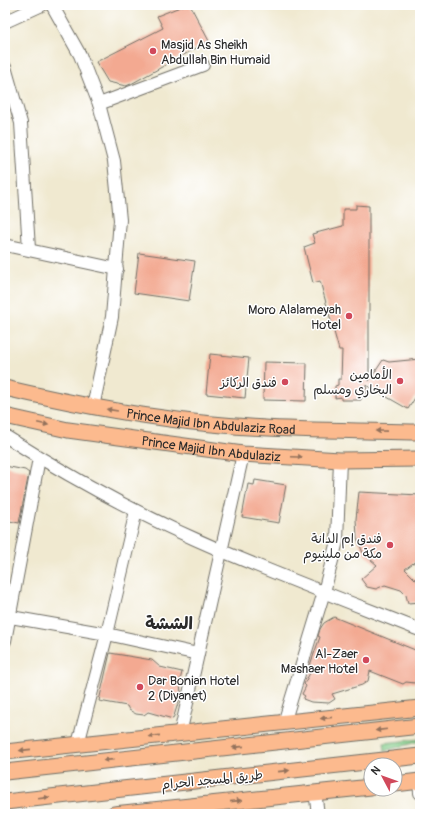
<svg xmlns="http://www.w3.org/2000/svg" width="425" height="819" viewBox="0 0 425 819" font-family="Pangolin,'Playpen Sans Arabic',sans-serif">
  <rect width="100%" height="100%" fill="#fff"/>
  <filter id="ink" filterUnits="userSpaceOnUse"><feTurbulence type="fractalNoise" baseFrequency=".025" numOctaves="2"/><feDisplacementMap in="SourceGraphic" scale="8" xChannelSelector="R" yChannelSelector="G"/><feConvolveMatrix kernelMatrix="1 2 1 2 8 2 1 2 1" color-interpolation-filters="sRGB"/></filter>
  <filter id="wash" filterUnits="userSpaceOnUse"><feTurbulence type="fractalNoise" baseFrequency=".012" numOctaves="4" result="noise"/><feDisplacementMap in="SourceGraphic" scale="16" xChannelSelector="R" yChannelSelector="G"/><feGaussianBlur stdDeviation="0.9" result="paint"/><feColorMatrix in="noise" values="0 0 0 0 0 0 0 0 0 0 0 0 0 0 0 0 0 1.4 0 .05"/><feComposite in="paint" operator="in"/></filter>
  <g filter="url(#wash)">
    <rect width="100%" height="100%" fill="#f0e9d0"/>
    <polygon fill="#82cb87" stroke="#567b59" points="420,739 420,741 385,751 384,743"/>
    <g id="blocks">
      <g fill="#f3a991">
        <polygon points="185,5 190,5 209,41 131,84 126,86 108,82 96,62 163,28 157,16"/>
        <polygon points="356,205 369,206 369,381 383,360 389,362 420,359 420,390 408,409 366,385 367,397 361,397 361,400 341,400 341,397 335,398 335,386 338,385 338,379 341,379 342,350 339,350 320,281 313,283 304,247 315,243 312,234 343,226 343,209 356,209"/>
        <polygon points="139,253 195,261 189,301 134,293"/>
        <polygon points="210,354 249,358 245,398 206,394"/>
        <polygon points="264,362 307,363 306,401 263,400"/>
        <polygon points="5,466 25,470 29,473 19,523 5,520"/>
        <polygon points="255,480 286,485 279,523 242,517 248,484 254,485"/>
        <polygon points="359,492 420,495 420,558 405,569 420,584 420,602 408,603 406,595 401,590 385,585 376,589 367,587 361,579 377,565 363,553 357,538 356,519"/>
        <polygon points="334,617 420,652 418,681 416,680 415,683 406,682 403,684 370,671 368,681 362,685 332,694 335,699 329,703 311,702 303,699 305,696 302,694 306,686 304,684 310,673 308,671 320,637 318,636 320,629 324,623"/>
        <polygon points="110,653 152,660 160,667 182,672 180,681 181,694 173,719 148,712 144,715 136,714 129,710 127,706 99,701"/>
      </g>
    </g>
  </g>
  <g filter="url(#ink)">
    <use href="#blocks" fill-opacity="0" stroke="#706e65" stroke-width="1"/>
    <g fill="none" stroke-linecap="round" stroke-linejoin="round">
      <defs>
        <g id="minor">
          <polyline points="52,5 80,55 99,104 114,161 120,220 112,317 93,407"/>
          <polyline points="5,22 42,5"/>
          <polyline points="5,67 21,123 29,249"/>
          <polyline points="99,104 203,65"/>
          <polyline points="5,245 117,269"/>
          <path d="M 5,436 C 74,480 147,519 222,551 C 288,579 354,604 420,630"/>
          <polyline points="5,616 107,634 198,654"/>
          <polyline points="5,641 39,458"/>
          <polyline points="284,723 324,592 337,541 340,460"/>
          <polyline points="180,734 243,454"/>
          <polyline points="78,744 107,634 136,511"/>
          <polyline points="419,781 420,793"/>
          <polyline points="315,792 318,814"/>
          <polyline points="207,804 208,814"/>
        </g>
        <g id="major">
          <path id="s1" d="M 5,388 C 57,400 110,411 163,418 C 248,431 334,430 420,432"/>
          <path id="s2" d="M 5,416 L 68,430 L 243,454 L 340,460 L 420,459"/>
          <polyline points="5,752 420,708"/>
          <polyline points="5,772 420,726"/>
          <polyline points="395,784 420,781"/>
          <polyline points="5,802 420,756"/>
          <polyline points="114,814 371,787"/>
        </g>
      </defs>
      <use href="#minor" stroke="#706e65" stroke-width="14"/>
      <use href="#major" stroke="#706e65" stroke-width="17"/>
      <use href="#minor" stroke="#fff" stroke-width="12"/>
      <use href="#major" stroke="#fcba8e" stroke-width="15"/>
    </g>
    <defs><path id="oneway-solid" d="M-6-.8H1V-3.2L6.5 0L1 3.2V.8H-6Z"/></defs>
    <g fill="#94725c">
      <use href="#oneway-solid" transform="translate(112 410) rotate(-171)"/>
      <use href="#oneway-solid" transform="translate(43 424) rotate(12)"/>
      <use href="#oneway-solid" transform="translate(381 431) rotate(-179)"/>
      <use href="#oneway-solid" transform="translate(297 457) rotate(3)"/>
      <use href="#oneway-solid" transform="translate(326 718) rotate(174)"/>
      <use href="#oneway-solid" transform="translate(381 730) rotate(173)"/>
      <use href="#oneway-solid" transform="translate(154 736) rotate(174)"/>
      <use href="#oneway-solid" transform="translate(238 747) rotate(174)"/>
      <use href="#oneway-solid" transform="translate(25 750) rotate(174)"/>
      <use href="#oneway-solid" transform="translate(109 760) rotate(174)"/>
      <use href="#oneway-solid" transform="translate(284 771) rotate(-6)"/>
      <use href="#oneway-solid" transform="translate(44 798) rotate(-7)"/>
      <use href="#oneway-solid" transform="translate(236 801) rotate(-6)"/>
    </g>
  </g>
  <g fill="#d1495b" stroke="#fff" stroke-width="1.5">
    <circle cx="153" cy="51" r="4"/>
    <circle cx="349" cy="316" r="4"/>
    <circle cx="400" cy="381" r="4"/>
    <circle cx="285" cy="382" r="4"/>
    <circle cx="390" cy="545" r="4"/>
    <circle cx="366" cy="660" r="4"/>
    <circle cx="140" cy="687" r="4"/>
  </g>
  <g text-anchor="middle" stroke-width="3" stroke-linejoin="round" paint-order="stroke">
    <g font-size="13" fill="#2b2b2b" stroke="#fff" text-anchor="end">
      <text x="161" y="49" text-anchor="start">Masjid As Sheikh<tspan x="161" dy="15">Abdullah Bin Humaid</tspan></text>
      <text x="341" y="314">Moro Alalameyah<tspan x="341" dy="15">Hotel</tspan></text>
      <text x="392" y="379">الأمامين<tspan x="392" dy="15">البخاري ومسلم</tspan></text>
      <text x="277" y="387">فندق الركائز</text>
      <text x="382" y="543">فندق إم الدانة<tspan x="382" dy="15">مكة من ملينيوم</tspan></text>
      <text x="358" y="658">Al-Zaer<tspan x="358" dy="15">Mashaer Hotel</tspan></text>
      <text x="148" y="685" text-anchor="start">Dar Bonian Hotel<tspan x="148" dy="15">2 (Diyanet)</tspan></text>
    </g>
    <g font-size="13" fill="#2b2b2b" stroke="#fff">
      <text dy="5" stroke="none"><textPath href="#s1" startOffset="209">Prince Majid Ibn Abdulaziz Road</textPath></text>
      <text dy="5" stroke="none"><textPath href="#s2" startOffset="209">Prince Majid Ibn Abdulaziz</textPath></text>
      <text transform="translate(212 779) rotate(-6)" y="5">طريق المسجد الحرام</text>
    </g>
    <g font-size="17" font-weight="bold" fill="#2b2b2b" stroke="#fff">
      <text x="169" y="629">الششة</text>
    </g>
  </g>
  <rect width="425" height="819" fill="none" stroke="#fff" stroke-width="20"/>
  <g transform="translate(383 777) rotate(311)"><circle r="19" fill="#ffffff" stroke="#aaaaaa"/>
  <path d="M0-3L7 15L0 10L-7 15Z" fill="#d1495b"/>
  <text y="-6" font-size="11" font-weight="bold" text-anchor="middle" fill="#2b2b2b">N</text>
  </g>
</svg>
